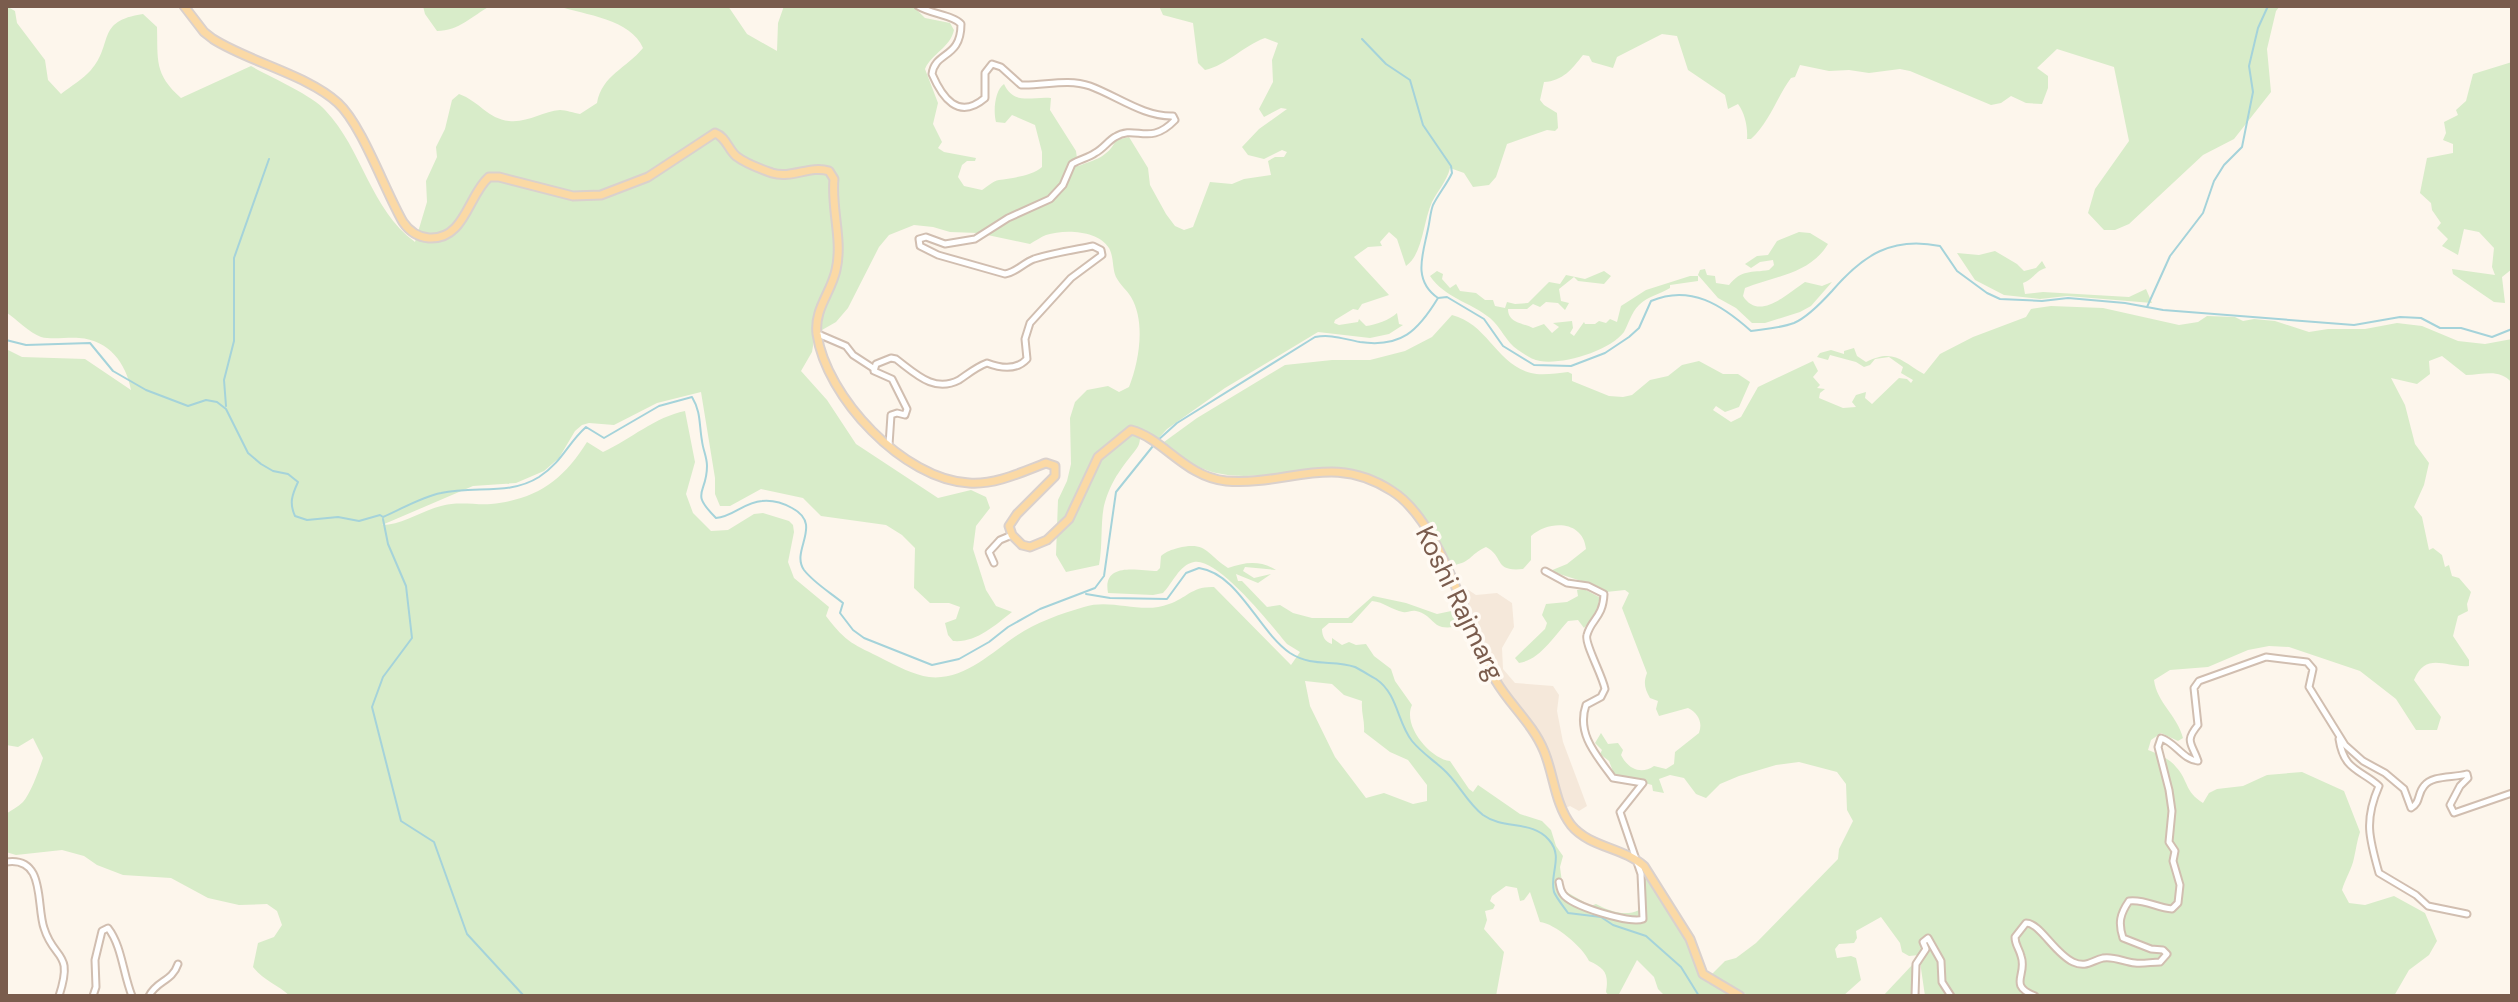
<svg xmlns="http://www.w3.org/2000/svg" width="2518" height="1002" viewBox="0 0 2518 1002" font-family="'DM Sans',sans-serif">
  <rect width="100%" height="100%" fill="#fdf6ec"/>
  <polygon fill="#f5e8da" points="1456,588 1467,589 1476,595 1497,593 1512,603 1514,627 1502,648 1503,669 1515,683 1553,686 1559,695 1557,711 1563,742 1587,806 1579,811 1570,806 1565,808 1548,753 1531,721 1503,689"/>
  <g fill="#d8ecc9" fill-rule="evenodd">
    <path d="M 6,6 L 15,11 L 17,23 L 45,60 L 48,80 L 61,94 C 71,86 83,79 91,70 C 114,44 95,21 143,14 L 157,27 C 158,60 154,74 181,98 L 251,66 C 270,77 312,95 325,110 C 363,150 370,209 415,242 L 427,202 L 426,181 L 437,157 L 436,147 L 445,129 L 452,100 L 459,94 C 479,101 488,119 509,121 C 528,123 543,111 560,110 C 566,110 574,113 580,114 L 597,103 C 602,75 627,68 643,48 C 631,19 585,15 558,6 L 728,6 L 747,34 L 777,51 L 778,23 L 784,6 L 913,6 L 925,18 L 950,23 L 954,30 C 950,48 932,53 925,69 L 938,103 L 933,124 L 942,142 L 938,148 L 944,152 L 976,158 L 975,161 L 967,161 L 962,165 L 958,177 L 964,186 L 982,190 C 987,187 993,181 999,180 C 1012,178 1032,176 1042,167 L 1042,152 L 1035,125 L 1012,115 L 1005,123 L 996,122 C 993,111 995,90 1004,84 C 1014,106 1033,96 1051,98 L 1050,110 L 1076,151 L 1078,166 C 1095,160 1108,157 1116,140 L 1129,137 L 1148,168 L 1150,185 L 1166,214 L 1175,226 L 1184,230 L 1193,227 L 1210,182 L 1232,184 L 1244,179 L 1271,175 L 1268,161 L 1275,157 L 1284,157 L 1287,152 L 1282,150 L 1264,159 L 1248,155 L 1242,147 L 1259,129 L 1287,109 L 1281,108 L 1264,117 L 1259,109 L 1273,82 L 1272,60 L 1278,43 L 1265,38 C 1243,46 1227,65 1205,70 L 1198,63 L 1193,23 L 1163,15 L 1159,6 L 2280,6 L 2276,11 L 2267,49 L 2271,92 L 2234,139 L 2203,155 L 2129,224 L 2115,230 L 2104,230 L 2088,213 L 2095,189 L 2129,141 L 2114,67 L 2057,49 L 2037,68 L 2048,76 L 2048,88 L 2042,104 L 2026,103 L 2011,96 L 2001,103 L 1991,105 L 1910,71 L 1900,69 L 1869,73 L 1849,70 L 1829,71 L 1800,65 L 1795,77 L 1791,78 C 1777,97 1769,123 1751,139 L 1747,139 C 1748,128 1745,113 1738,104 L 1728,109 L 1725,95 L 1688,70 L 1677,36 L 1662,34 L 1617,57 L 1613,68 L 1592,62 L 1589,56 L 1583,55 C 1572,69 1563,81 1544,82 L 1540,100 L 1544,105 L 1557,113 L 1558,128 L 1555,131 L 1547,130 L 1507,144 L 1496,177 L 1489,185 L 1473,187 L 1464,173 L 1450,168 C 1447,181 1438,190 1432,202 C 1423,222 1423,254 1406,266 L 1397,239 L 1389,232 L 1380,242 L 1382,246 L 1368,247 L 1354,257 L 1389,295 L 1362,304 L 1358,310 L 1353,309 L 1335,320 L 1334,323 L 1339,325 L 1358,322 L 1359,319 L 1366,326 C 1375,325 1390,320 1397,313 L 1399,324 L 1403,325 L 1389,334 L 1370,338 L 1318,332 L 1225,388 L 1167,429 L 1157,440 L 1142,431 C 1139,437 1141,443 1137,448 C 1122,468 1113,477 1105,502 C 1100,518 1103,546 1099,565 L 1066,572 L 1056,555 L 1058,500 L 1067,481 L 1071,464 L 1070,418 L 1075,402 L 1087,390 L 1108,386 L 1119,392 L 1129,387 C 1139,362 1146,322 1131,297 C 1127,290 1120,285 1116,277 C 1112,268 1114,257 1109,248 C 1098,230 1064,229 1046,235 C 1041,237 1035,241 1030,244 L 978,233 L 950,232 L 933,227 L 914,225 L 889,235 L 879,247 L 848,308 L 836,322 L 815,334 L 812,352 L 801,371 L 827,400 L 856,444 L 938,498 L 971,490 L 986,497 L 990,508 L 976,526 L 973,549 L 986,590 L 996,606 L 1012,612 C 994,626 976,643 953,641 L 948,635 L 945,623 L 956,619 L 960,607 L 949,603 L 930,603 L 914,588 L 915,548 L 902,535 L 886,525 L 821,516 L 803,498 L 761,489 L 730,506 L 720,506 L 715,494 L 715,478 L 701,392 L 657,403 L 614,425 L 589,423 L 582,425 L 575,431 L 559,458 L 544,471 L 516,483 L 473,486 L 382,525 C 402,525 421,511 441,506 C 458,501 474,505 491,504 C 538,499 563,480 587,442 L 603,452 C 631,439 655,417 685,411 L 695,462 L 686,494 L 693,513 L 711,531 L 728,530 L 754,514 L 763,513 L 789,521 L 793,525 L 794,532 L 788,562 L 794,578 L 829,607 L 826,616 C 847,644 854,644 883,659 C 897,666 914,675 929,677 C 963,681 991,653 1016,636 C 1037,622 1060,614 1084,607 C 1112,598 1142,615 1169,604 C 1187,598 1192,586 1214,587 L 1291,665 L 1300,652 L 1287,644 C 1272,626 1218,557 1194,562 C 1179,565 1173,583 1163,593 L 1153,595 L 1108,593 C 1102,561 1139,571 1157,571 L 1160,568 L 1161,556 C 1167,551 1171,550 1178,548 C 1207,541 1206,554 1228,568 C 1245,562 1260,560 1276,570 L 1245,567 L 1243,571 L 1254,578 L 1271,574 L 1258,583 L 1236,574 L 1238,581 L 1242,581 L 1267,607 L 1280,605 L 1293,613 L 1312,618 L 1348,618 L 1373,596 L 1406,603 L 1437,614 L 1456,610 L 1462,625 C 1430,634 1437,616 1416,611 C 1411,610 1407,613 1403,612 C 1392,610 1384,602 1372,601 L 1352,623 L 1329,623 L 1322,629 C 1322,636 1325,642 1332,644 L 1332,638 L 1342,645 L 1349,642 L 1356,645 L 1366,644 L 1374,656 L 1391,669 L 1395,681 L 1412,705 C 1402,726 1431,759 1450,761 L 1469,789 L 1473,792 L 1478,785 L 1520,814 L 1542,821 L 1551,830 L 1556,846 L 1563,856 L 1560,867 L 1563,890 L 1591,906 L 1596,904 C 1609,911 1625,917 1639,910 C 1642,893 1640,877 1632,861 C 1668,889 1687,936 1703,978 L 1708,983 L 1738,996 L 1665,996 L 1658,989 L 1654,977 L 1637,960 L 1618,996 L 1609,996 L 1606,992 C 1609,974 1605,968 1589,961 C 1584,948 1554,923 1540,922 L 1530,892 L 1524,900 L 1520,901 L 1517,888 L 1506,886 L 1492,896 L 1490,901 L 1495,905 L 1493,909 L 1485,911 L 1487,920 L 1484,929 L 1504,952 L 1496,996 L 290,996 C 278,985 263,980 253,967 L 258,943 L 274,937 L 282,925 L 277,911 L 267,904 L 239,905 L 208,898 L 171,878 L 123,875 L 97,865 L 84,856 L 62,850 L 16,855 L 6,852 L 6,814 C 11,810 18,807 23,802 C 31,793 39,770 43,758 L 33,738 L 18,747 L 6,745 L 6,349 L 22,357 L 85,359 L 131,390 C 126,363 109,340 79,338 C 67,337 52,340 41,337 C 30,333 16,319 6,312 ZM 1305,681 L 1332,684 L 1344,695 L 1362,701 C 1361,713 1365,721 1364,732 L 1390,752 L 1408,760 L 1427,785 L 1427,801 L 1413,804 L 1384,793 L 1366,798 L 1335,757 L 1310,706 Z"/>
    <path d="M 423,6 L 490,6 C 472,16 459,31 437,31 L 425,14 Z"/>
    <polygon points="2512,62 2512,269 2502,277 2505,303 2494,302 2453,274 2452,269 2495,275 2492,267 2494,248 2479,232 2464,229 2458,255 2442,246 2448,239 2437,228 2441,223 2432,210 2431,203 2420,193 2427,158 2453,153 2453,144 2443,140 2446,133 2444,122 2458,115 2456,110 2466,101 2473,74"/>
    <path d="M 1799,232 L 1810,233 L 1828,244 C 1810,274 1775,276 1745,288 L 1743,296 C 1759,322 1788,293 1805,282 L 1822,286 L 1832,282 L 1811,306 L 1800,312 L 1765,323 L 1752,323 L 1736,308 L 1718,298 L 1698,275 L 1700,270 L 1705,269 L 1707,275 L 1715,276 L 1716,283 L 1729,285 C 1742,269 1751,273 1769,270 L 1774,265 L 1773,260 L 1760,262 L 1751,268 L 1745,264 L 1757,256 L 1768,255 L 1777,241 Z"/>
    <path d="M 1995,251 L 2017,264 L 2024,271 L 2036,268 L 2042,261 L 2046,268 C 2035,271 2033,280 2023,283 L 2025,294 L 2043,292 L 2129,297 L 2146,289 L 2152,303 L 2067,296 L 2040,299 L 2004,295 L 1975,280 L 1957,253 L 1979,255 Z"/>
    <path d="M 1437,271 L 1443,274 L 1442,279 L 1450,288 L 1456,284 L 1460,291 L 1476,293 L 1485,300 L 1493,300 L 1495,306 L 1505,308 L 1507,302 L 1515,304 L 1528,303 L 1549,282 L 1560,284 L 1566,275 L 1585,279 L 1604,271 L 1611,276 L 1604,284 L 1578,281 L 1574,277 L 1559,289 L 1561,301 L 1569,303 L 1565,310 L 1558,303 L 1546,302 L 1540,307 L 1533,304 L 1527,309 L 1508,309 C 1508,323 1523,323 1533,328 L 1544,324 L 1552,333 L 1559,327 L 1553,323 L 1572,321 L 1573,328 L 1570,333 L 1574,336 L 1584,322 L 1585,324 L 1595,324 L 1599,321 L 1606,323 L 1610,319 L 1617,322 L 1621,306 L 1646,290 L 1690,276 L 1698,276 L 1698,281 L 1670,285 L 1670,288 C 1659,295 1648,296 1639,305 C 1631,313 1629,323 1624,332 C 1610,351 1562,365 1540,361 C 1532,360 1524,354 1518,350 C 1506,342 1501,327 1490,318 C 1470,302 1445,298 1430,276 Z"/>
    <path d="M 2051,306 L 2103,308 L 2179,325 L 2198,322 L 2207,316 L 2235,317 L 2243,321 L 2254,319 L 2275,321 L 2309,332 L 2328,329 L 2365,329 L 2397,323 L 2422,326 L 2458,341 L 2485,344 L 2512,339 L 2512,383 C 2499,368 2484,375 2466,375 L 2442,356 L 2429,361 L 2430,374 L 2417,384 L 2391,378 L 2405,405 L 2415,444 L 2429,463 L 2424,485 L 2414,507 L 2422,517 L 2429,550 L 2433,548 L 2442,555 L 2445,567 L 2449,565 L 2452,576 L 2459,578 L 2471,592 L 2467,604 L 2468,611 L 2458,616 L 2453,636 L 2469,660 L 2469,666 C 2446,668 2426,651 2414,680 L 2441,717 L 2437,730 L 2416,730 L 2396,699 L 2360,671 L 2289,647 L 2269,646 L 2248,650 L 2208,667 L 2170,670 L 2154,680 C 2157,703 2177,715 2183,738 L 2178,741 L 2161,733 L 2151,740 L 2148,750 C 2158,754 2169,758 2176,767 C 2189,781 2184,791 2203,803 L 2209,793 L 2217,789 L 2243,786 L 2267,775 L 2302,772 L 2344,791 L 2360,832 C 2357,841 2356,849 2354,858 C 2352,869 2345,879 2342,890 L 2349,903 L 2365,905 L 2394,896 L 2425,913 L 2437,941 L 2429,955 L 2409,970 L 2394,996 L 1925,996 L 1919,955 L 1909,956 L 1902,952 L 1900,943 L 1881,917 L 1856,931 L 1857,938 L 1854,943 L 1839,944 L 1835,949 L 1837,958 L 1851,956 L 1856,958 L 1861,980 L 1843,996 L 1749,996 L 1712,974 L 1725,961 L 1736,958 L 1756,943 L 1838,859 L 1839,849 L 1853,821 L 1847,810 L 1846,784 L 1837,772 L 1799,762 L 1776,765 L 1739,776 L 1720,784 L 1706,798 L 1696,794 L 1684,778 L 1670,775 L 1659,779 L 1664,793 L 1653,791 L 1652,785 L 1614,774 L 1609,761 L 1600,754 L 1602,750 L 1595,743 L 1601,733 L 1608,744 L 1618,743 L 1623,750 L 1621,755 C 1628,769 1641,775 1654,766 L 1666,769 L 1674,764 L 1675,752 L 1699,733 C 1703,722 1698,713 1688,708 L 1659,716 L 1656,709 L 1658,701 L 1650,698 C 1645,689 1643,683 1647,673 L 1622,608 L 1629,593 L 1625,590 L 1606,592 L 1597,586 L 1550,571 L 1567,564 L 1586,549 C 1583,520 1549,520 1531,536 L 1531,560 L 1523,569 C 1493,572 1505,557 1486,547 C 1468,555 1473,563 1448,566 C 1435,540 1425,516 1404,494 C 1398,488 1391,485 1384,481 C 1332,450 1276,484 1222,474 C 1200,471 1179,457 1164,442 L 1197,418 L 1285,365 L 1332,360 L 1370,360 L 1405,351 L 1432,337 L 1452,315 C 1488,324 1496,364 1531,373 C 1542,376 1557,373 1568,372 L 1572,374 L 1572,381 L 1609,396 L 1623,397 L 1632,395 L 1650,380 L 1668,376 L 1682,365 L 1699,361 L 1723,374 L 1738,374 L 1750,382 L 1739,407 L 1725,412 L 1716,406 L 1713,410 L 1731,422 L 1741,417 L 1758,387 L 1813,361 L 1818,371 L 1813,377 L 1820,385 L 1817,388 L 1825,389 L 1820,393 L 1819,398 L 1843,408 L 1856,407 L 1852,402 L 1856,395 L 1866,392 L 1865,398 L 1872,404 L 1899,378 L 1907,379 L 1911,383 L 1913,380 L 1901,373 L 1903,367 L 1889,357 L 1875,359 L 1870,365 L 1864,367 L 1856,362 L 1830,355 L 1828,360 L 1817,357 L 1820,353 L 1831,350 L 1844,354 L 1844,351 L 1854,348 L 1857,356 L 1866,362 C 1894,348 1901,361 1924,374 L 1940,354 L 1973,337 L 2026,317 L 2031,309 Z"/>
    <path d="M 1584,589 L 1599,597 C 1600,609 1592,620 1584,628 L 1578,620 L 1568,621 C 1554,636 1540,660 1519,663 L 1515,658 L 1545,629 L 1547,623 L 1542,615 L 1546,604 L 1567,602 L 1578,596 L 1577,590 Z"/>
    <polygon points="1914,963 1914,996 1883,996"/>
  </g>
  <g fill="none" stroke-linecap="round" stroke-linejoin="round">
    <g stroke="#a5d3da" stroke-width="2">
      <path d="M 1362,39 L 1386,64 L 1410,80 L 1423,125 L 1451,166 L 1452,173 C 1447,184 1439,193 1433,205 C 1430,213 1430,221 1428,229 C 1423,254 1412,280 1438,298 L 1447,297 L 1484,319 L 1503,346 L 1534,365 L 1571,366 L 1605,353 L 1629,337 L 1639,328 L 1651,301 C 1690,284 1722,305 1751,331 C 1765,329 1781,328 1794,323 C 1808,317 1822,302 1832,291 C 1863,255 1892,236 1940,246 L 1957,271 L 1987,293 L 2000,299 L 2042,301 L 2068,298 L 2125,303 L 2163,310 L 2354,325 L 2400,317 L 2421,318 L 2440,328 L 2461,328 L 2492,337 L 2512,329"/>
      <polyline points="2147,307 2170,256 2203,213 2214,181 2224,165 2242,147 2253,92 2249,66 2258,28 2268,6"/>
      <path d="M 6,340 L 26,345 L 90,343 L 113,371 L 146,390 L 188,406 L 206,400 L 217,402 L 226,409 L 248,453 L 261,464 L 273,471 L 288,474 L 298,482 C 292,495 289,503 295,516 L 307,520 L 338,517 L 359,521 L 380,515 L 383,517 C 402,509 421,497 441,493 C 474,485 509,496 539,477 C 563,461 567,444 586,427 L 604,438 L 659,406 L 692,397 C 701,412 699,424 702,441 C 703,450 707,457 707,466 C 707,495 689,491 716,518 C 733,517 744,502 762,501 C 772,500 783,503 792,508 C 824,525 790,550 804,570 C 814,583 831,593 843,603 L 840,613 L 853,630 L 864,638 L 932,665 L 959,659 L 989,642 L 1008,627 L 1040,609 L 1095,588 L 1104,576 L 1116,492 L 1153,446"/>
      <polyline points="226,406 224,380 234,341 234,258 269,159"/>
      <path d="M 1157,441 L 1177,423 L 1315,337 C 1332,334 1343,339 1360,342 C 1401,348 1418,331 1438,298"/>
      <polyline points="383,519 388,544 406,586 412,638 383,677 372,707 401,821 434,842 467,934 524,996"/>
      <path d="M 1086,594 L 1110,598 L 1167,599 L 1186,573 L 1199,568 C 1239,574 1258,631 1290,653 C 1313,668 1334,659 1355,667 C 1361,670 1369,675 1376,679 C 1398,694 1397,722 1412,741 C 1421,752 1433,760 1443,769 C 1458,782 1467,803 1483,815 C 1504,830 1532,820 1549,840 C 1564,857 1549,874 1554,892 C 1557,899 1564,907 1568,913 L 1601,917 L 1613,925 L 1646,936 L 1681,967 L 1699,996"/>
    </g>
    <defs>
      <g id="minor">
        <polyline points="818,334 846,346 853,355 873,368"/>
        <path d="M 889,445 L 891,415 L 897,413 L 905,415 L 907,409 L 892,379 L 874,371 L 876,364 L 891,358 L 896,359 C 916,374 934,393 959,380 C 968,374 976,367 987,363 C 1000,368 1016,371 1027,359 L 1025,339 L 1030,323 L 1071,278 L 1102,255 L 1101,250 L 1093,246 C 1073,250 1053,253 1034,259 C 1023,263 1017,272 1005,274 L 938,255 L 920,246 L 919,239 L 926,237 L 945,244 L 975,239 L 1008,218 L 1050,199 L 1063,185 L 1072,164 C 1080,159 1088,158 1095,153 C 1103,149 1108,141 1115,137 C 1136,124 1149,147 1175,120 L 1173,116 C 1144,117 1117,96 1090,86 C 1067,78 1044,86 1021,85 L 1001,67 L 992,64 L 985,73 L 985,98 C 958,121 942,97 932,74 C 935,51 961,59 961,24 C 953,15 930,14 918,6"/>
        <polyline points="994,563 989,552 1000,540 1012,535"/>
        <path d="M 1545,571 L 1567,583 L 1588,586 L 1604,594 C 1603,618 1591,619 1587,635 C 1584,643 1602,674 1605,689 L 1601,697 L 1586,705 C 1576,734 1597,756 1613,778 L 1643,783 L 1620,812 L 1641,874 L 1643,919 C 1630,924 1571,906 1563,894 C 1560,890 1560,887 1559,882"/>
        <path d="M 2339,739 C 2344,771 2360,769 2379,786 C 2364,820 2369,838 2379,873 L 2416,895 L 2428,906 L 2467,914"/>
        <path d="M 6,862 C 46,856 36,905 44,928 C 54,961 74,950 59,996"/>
        <path d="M 93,996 L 96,987 L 95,960 L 102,931 L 108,928 C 122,946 123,974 132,996"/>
        <path d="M 149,996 C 157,980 172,982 178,964"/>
        <polyline points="1915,996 1916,964 1926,949 1923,942 1928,938 1941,961 1942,982 1951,996"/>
        <path d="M 2035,996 C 2007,985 2028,975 2021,956 C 2019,948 2015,945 2015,937 L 2026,923 C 2040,923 2054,953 2073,962 C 2086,968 2091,961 2103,958 C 2114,956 2124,962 2135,963 C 2143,964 2152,962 2160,962 L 2167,954 L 2163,950 L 2151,949 L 2123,938 C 2118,923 2120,914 2129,901 C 2145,899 2157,908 2172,909 L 2178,903 L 2180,885 L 2173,861 L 2175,851 L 2169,842 L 2172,811 L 2169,790 L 2158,747 L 2161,738 C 2175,742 2183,760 2198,761 C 2192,743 2184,742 2198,725 L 2194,688 L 2199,681 L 2266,657 L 2307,662 L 2313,669 L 2309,687 L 2345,745 L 2363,761 L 2385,773 L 2404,789 L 2411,808 C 2421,802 2417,794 2424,786 C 2432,775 2453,778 2467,774 L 2468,778 L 2460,786 L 2450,805 L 2454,813 L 2512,793"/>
      </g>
      <path id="major" d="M 184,6 L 204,32 L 213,39 C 249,62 308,75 338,103 C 362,125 385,191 403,222 C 409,231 418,237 429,238 C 465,240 468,195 489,177 L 499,177 L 573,196 L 601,195 L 648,177 L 715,133 C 726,137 728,149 736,156 C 746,164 761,169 772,173 C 792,179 810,165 829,171 L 834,179 C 831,209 843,240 836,270 C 831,293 814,309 817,334 C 826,397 904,480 969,483 C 995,485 1022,472 1046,463 L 1055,466 L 1055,476 L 1017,514 L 1009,526 L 1012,535 L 1022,545 L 1030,547 L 1047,540 L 1069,519 L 1098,457 L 1131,430 C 1163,438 1185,477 1226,481 C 1289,486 1332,452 1392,491 C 1442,522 1467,628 1496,681 C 1510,705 1533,724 1544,751 C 1554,775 1555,804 1571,825 C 1590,848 1623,847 1644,866 L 1690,939 L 1703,974 L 1740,996"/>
    </defs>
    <use href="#minor" stroke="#d1beb0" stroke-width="9"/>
    <use href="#major" stroke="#dad1cd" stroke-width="11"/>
    <use href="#minor" stroke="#fff" stroke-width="5"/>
    <use href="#major" stroke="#fbd9a5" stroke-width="7"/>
  </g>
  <g text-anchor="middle" stroke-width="7" stroke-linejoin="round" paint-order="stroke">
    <g font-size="26" fill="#7a5c4d" stroke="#fffaf3">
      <text transform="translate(1460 603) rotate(64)" y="9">Koshi Rajmarg</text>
    </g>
  </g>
  <rect width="2518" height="1002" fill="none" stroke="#7a5c4d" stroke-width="16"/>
</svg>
